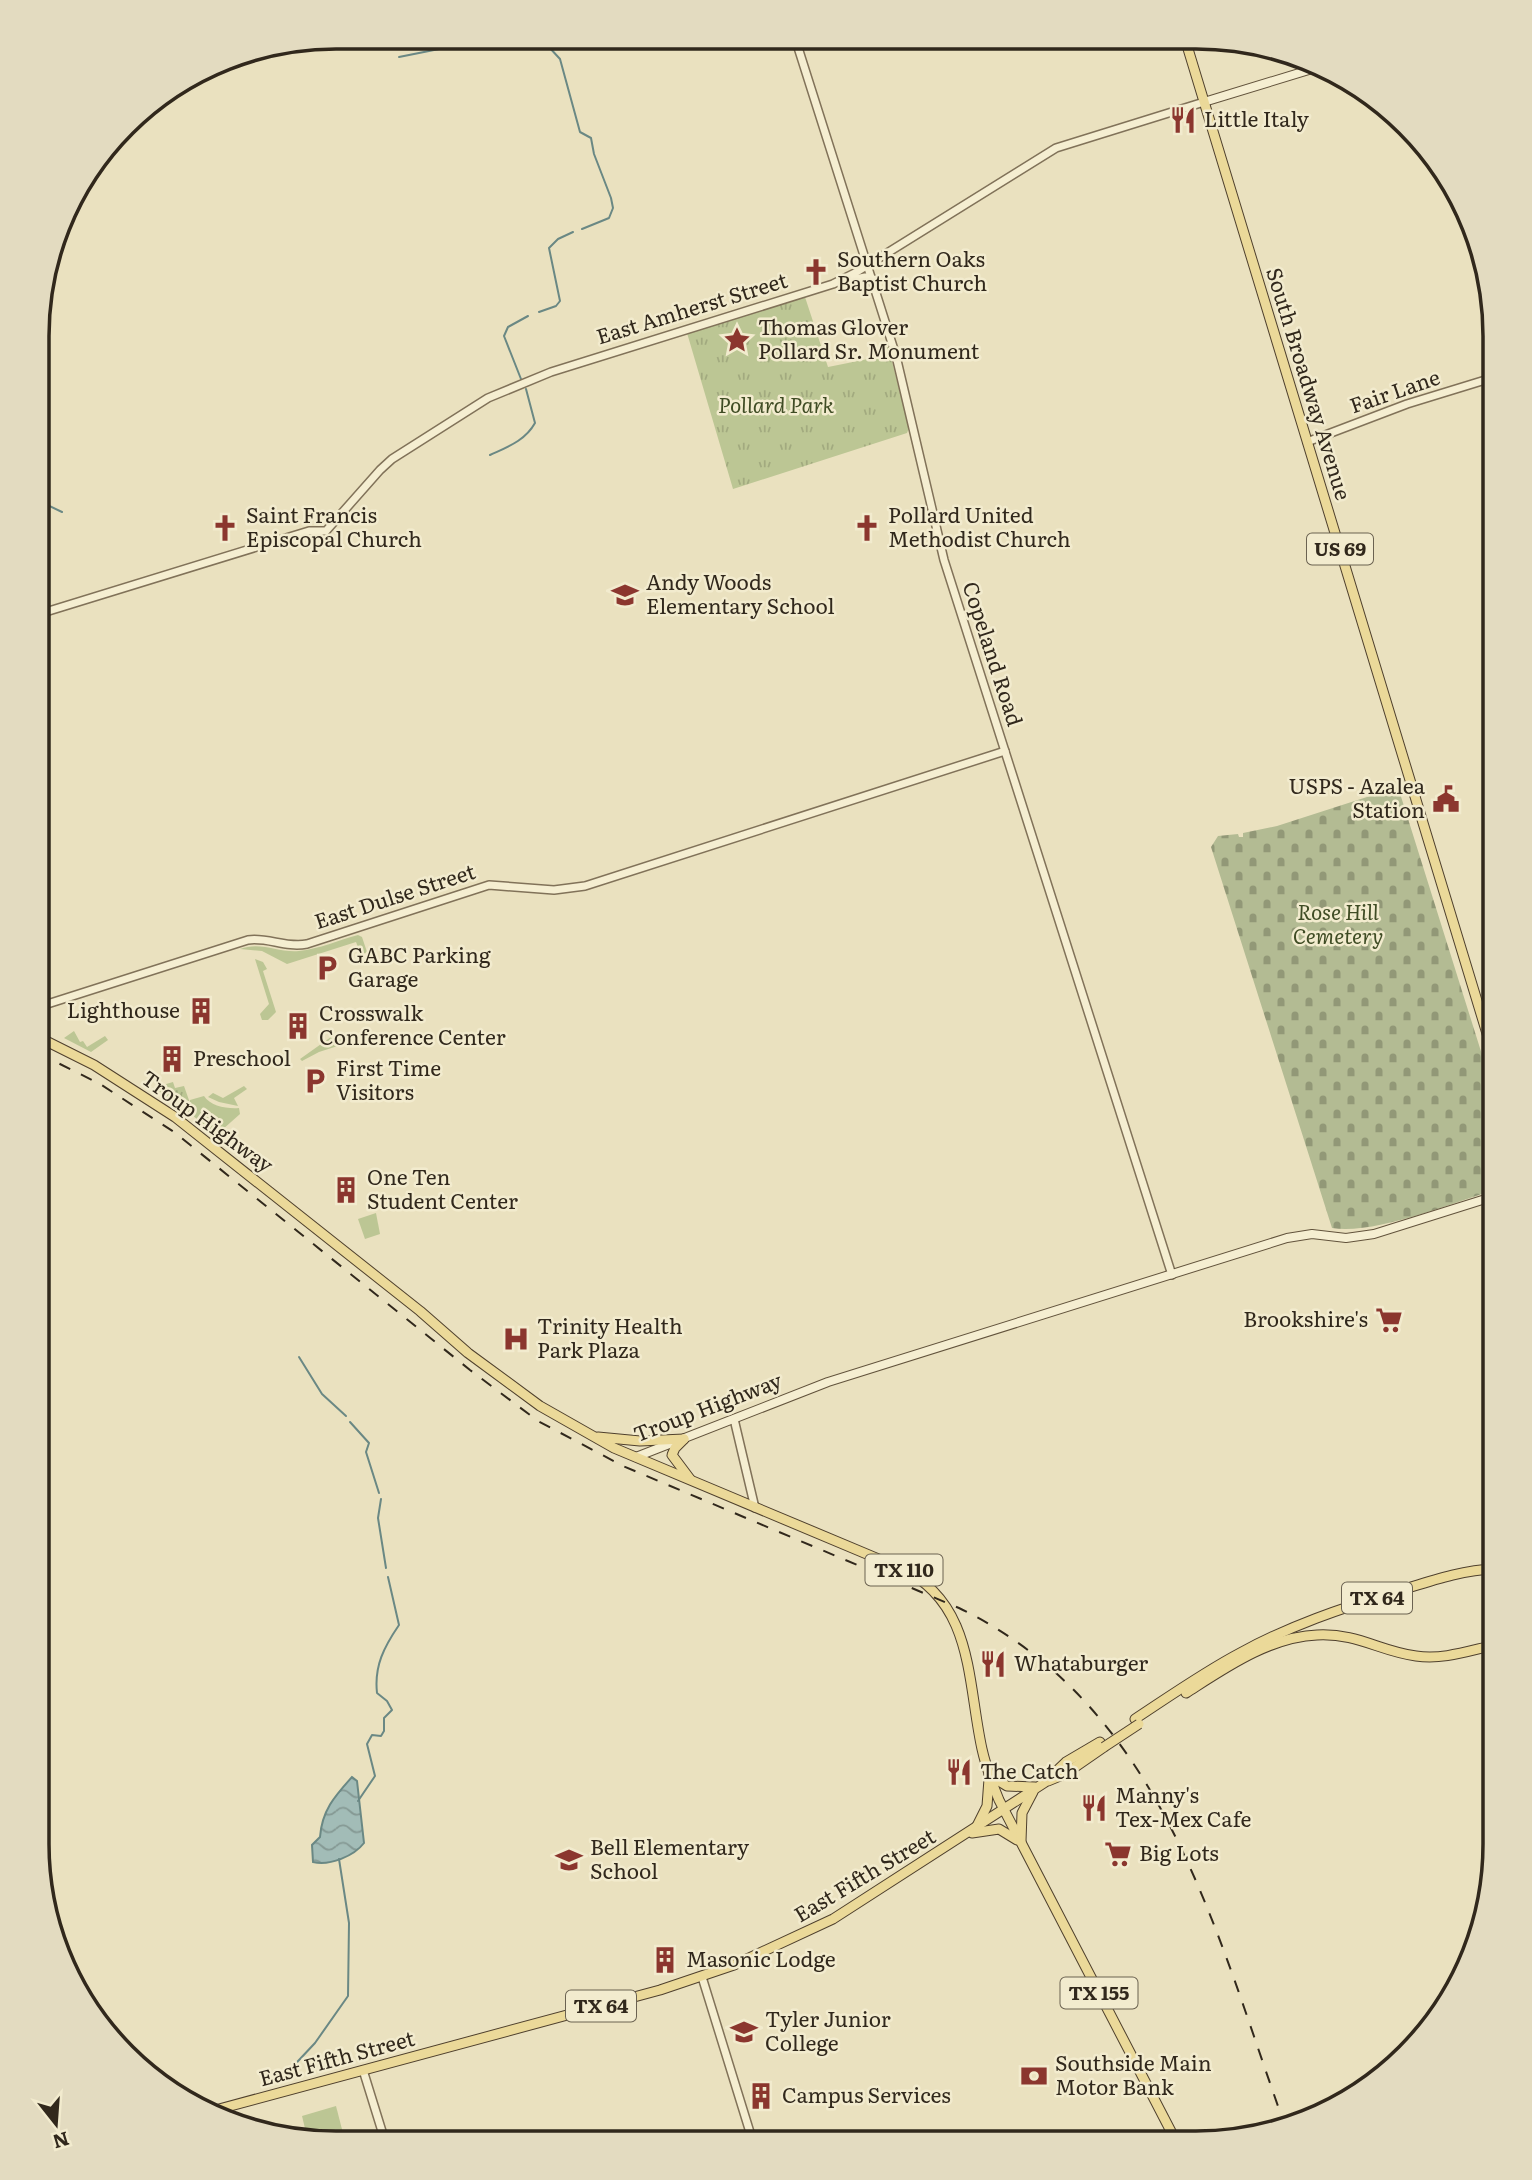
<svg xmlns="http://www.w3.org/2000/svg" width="1532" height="2180" viewBox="0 0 1532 2180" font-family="Literata,serif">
  <defs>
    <pattern id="cemetery-stones" width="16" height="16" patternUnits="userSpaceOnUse" patternTransform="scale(1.75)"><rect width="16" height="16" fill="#b3bb93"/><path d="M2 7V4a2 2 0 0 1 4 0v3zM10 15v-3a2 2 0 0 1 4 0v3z" fill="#929877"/></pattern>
    <pattern id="park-tufts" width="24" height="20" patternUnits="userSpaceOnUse" patternTransform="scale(1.75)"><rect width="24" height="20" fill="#bcc694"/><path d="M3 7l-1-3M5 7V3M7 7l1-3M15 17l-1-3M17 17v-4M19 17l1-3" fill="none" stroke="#a2aa7f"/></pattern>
    <pattern id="water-waves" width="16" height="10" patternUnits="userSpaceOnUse" patternTransform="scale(1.75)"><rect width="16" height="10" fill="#a2bcb7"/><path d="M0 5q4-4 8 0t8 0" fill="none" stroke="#859994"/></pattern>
  </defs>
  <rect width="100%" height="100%" fill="#eae1bf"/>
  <g fill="#bcc694">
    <path d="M 358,935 L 362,937 L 367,952 L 361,955 L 356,942 L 287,964 L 262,951 L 240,949 C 261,941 278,953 299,951 C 319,949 339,940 358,935 Z"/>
    <polygon points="255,959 263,962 267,969 263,971 276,1012 268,1020 262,1020 260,1014 269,1004"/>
    <polygon points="74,1031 80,1042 83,1041 87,1047 105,1036 108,1040 91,1052 64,1038"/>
    <polygon points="345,1036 347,1043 319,1052 302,1061 300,1059 331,1037 335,1043"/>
    <polygon points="244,1086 247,1089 234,1098 238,1106 219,1102 208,1097 213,1093 223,1098"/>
    <path d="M 204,1096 C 210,1106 227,1109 239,1108 L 240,1114 L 222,1130 L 214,1132 L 180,1106 L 190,1103 L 190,1100 Z"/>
    <polygon points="376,1213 380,1234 365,1239 358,1219"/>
    <polygon points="336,2106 345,2141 308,2141 302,2116"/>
  </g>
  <path fill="url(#cemetery-stones)" d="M 1398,787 L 1495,1096 L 1495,1190 C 1451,1203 1375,1235 1332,1228 L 1211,847 L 1218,836 L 1238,834 L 1239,837 L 1243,837 L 1243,833 L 1277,826 Z"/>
  <g fill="url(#park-tufts)">
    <polygon points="805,297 828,367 878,357 876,350 888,346 909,428 907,433 733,489 687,333"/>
    <polygon points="173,1082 175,1088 184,1086 190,1103 180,1106 153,1088"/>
  </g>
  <path fill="url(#water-waves)" stroke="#6a8884" stroke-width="2" d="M 352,1777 L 357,1781 L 364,1843 C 354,1856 330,1866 313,1862 L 312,1845 L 320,1837 C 322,1810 335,1796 352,1777 Z"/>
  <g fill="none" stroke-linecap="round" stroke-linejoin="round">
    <g stroke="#6a8884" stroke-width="2">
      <polyline points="543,37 543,39"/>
      <polyline points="548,46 560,59 580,132 591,138 594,154 611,198 613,208 609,218 582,229"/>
      <polyline points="399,57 439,49 462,39"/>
      <polyline points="539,312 556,306 560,301 549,248 558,239 573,232"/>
      <polyline points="521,379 504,336 508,327 528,316"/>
      <path d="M 490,455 C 507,447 525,441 535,423 L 526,389"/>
      <polyline points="39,501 62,512"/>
      <polyline points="299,1357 322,1394 346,1416"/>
      <polyline points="350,1422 369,1443 366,1452 379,1493"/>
      <polyline points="381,1499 378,1518 386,1568"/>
      <path d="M 358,1801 L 375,1776 L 367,1744 L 372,1735 L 381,1736 L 384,1731 L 384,1718 L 392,1710 L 387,1701 L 377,1693 C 374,1666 384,1647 399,1625 L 388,1577"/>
      <polyline points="284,2081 284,2076 315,2043 348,1996 349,1923 339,1859"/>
    </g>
    <defs>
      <g id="tertiary">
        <polyline points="795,38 896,356 944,560 1172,1275"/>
        <polyline points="846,281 865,277 873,279"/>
        <polyline points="1307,442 1407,404 1495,377"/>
        <polyline points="39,614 263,545 309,531 326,531 380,470 392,459 488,398 551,372 833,284 855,273 1056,148 1204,102"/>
        <path d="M 38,1007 L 248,940 C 268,937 285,948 307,944 L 489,885 L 554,890 L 585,886 L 1005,751"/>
        <polyline points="734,1419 755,1508"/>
        <polyline points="702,1977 753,2142"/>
        <polyline points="363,2070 385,2141"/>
        <polyline points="1264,2128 1336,2107"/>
      </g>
      <g id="secondary">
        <polyline points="1204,102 1322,66"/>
        <polyline points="636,1457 828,1382 1287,1238 1312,1234 1346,1238 1374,1234 1495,1196"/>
      </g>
      <g id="primary">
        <polyline points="1185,39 1495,1060"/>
        <path d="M 38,1037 L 94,1065 L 175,1117 L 420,1311 L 468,1353 L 540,1406 L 614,1448 L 900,1568 C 974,1602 967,1681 982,1749 C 986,1767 992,1783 999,1800 L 1177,2143"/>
        <polyline points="1491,1197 1495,1198"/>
        <polyline points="598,1437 640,1441 684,1439"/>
        <polyline points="684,1439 675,1448 672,1455 690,1479"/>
        <path d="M 1186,1693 C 1225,1668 1269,1637 1317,1635 C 1358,1633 1379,1651 1416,1656 C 1443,1660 1468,1651 1495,1645"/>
        <path d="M 1135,1719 C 1170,1696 1204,1672 1240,1653 C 1289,1626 1342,1608 1395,1592 C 1428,1582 1460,1570 1495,1569"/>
        <polyline points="989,1775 1007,1786 1035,1787"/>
        <polyline points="1048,1781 1065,1774 1104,1747"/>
        <polyline points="977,1826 987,1806 989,1779"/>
        <polyline points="972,1833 999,1829 1017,1840"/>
        <polyline points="1021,1841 1022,1813 1033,1792"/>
        <polyline points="208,2112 660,1990 734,1965 833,1919 1044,1783 1066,1762 1100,1742"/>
      </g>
    </defs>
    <use href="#tertiary" stroke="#817259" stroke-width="10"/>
    <use href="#secondary" stroke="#62533c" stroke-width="10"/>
    <use href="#primary" stroke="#4f402d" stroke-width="11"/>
    <use href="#tertiary" stroke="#f5eed1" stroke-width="7"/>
    <use href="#secondary" stroke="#f5eed1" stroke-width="8"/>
    <use href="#primary" stroke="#ebd999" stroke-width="9"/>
    <path stroke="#31281c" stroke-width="2" stroke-dasharray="12 12" stroke-linecap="butt" d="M 38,1053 L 100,1084 L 174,1132 L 470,1370 L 538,1421 L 623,1466 L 959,1608 C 1163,1707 1214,1928 1284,2123"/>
    <defs>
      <polyline id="primary-bridge" points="1104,1747 1139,1724"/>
    </defs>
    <use href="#primary-bridge" stroke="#4f402d" stroke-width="11" stroke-linecap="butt"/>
    <use href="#primary-bridge" stroke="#ebd999" stroke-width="9"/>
  </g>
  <defs>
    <symbol id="restaurant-bare" viewBox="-9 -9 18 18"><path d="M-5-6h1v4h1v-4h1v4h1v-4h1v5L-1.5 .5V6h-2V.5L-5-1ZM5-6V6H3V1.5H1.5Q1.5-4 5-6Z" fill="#8b362e" stroke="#f2ebce" stroke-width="2.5" paint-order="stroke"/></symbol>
    <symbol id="church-bare" viewBox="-9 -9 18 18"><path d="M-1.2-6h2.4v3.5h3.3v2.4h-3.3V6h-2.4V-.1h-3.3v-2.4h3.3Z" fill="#8b362e" stroke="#f2ebce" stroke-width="2.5" paint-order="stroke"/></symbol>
    <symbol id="sight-bare" viewBox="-9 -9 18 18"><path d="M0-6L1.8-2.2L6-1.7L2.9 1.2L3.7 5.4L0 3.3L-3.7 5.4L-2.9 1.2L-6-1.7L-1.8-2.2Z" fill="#8b362e" stroke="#f2ebce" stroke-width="2.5" paint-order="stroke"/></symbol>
    <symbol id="school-bare" viewBox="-9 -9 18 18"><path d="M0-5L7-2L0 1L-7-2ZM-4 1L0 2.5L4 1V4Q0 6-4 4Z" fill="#8b362e" stroke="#f2ebce" stroke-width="2.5" paint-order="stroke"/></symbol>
    <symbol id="civic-bare" viewBox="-9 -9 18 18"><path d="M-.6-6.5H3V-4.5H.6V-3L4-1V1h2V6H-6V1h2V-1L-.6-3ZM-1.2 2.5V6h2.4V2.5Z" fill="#8b362e" stroke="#f2ebce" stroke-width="2.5" paint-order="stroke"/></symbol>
    <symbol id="parking-bare" viewBox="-9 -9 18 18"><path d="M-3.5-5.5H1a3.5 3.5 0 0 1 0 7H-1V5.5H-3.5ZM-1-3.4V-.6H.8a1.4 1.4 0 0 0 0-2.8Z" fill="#8b362e" stroke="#f2ebce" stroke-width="2.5" paint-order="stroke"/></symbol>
    <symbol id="building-bare" viewBox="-9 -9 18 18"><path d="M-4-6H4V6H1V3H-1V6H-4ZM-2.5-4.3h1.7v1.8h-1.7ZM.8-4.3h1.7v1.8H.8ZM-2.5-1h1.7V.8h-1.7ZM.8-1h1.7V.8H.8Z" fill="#8b362e" stroke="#f2ebce" stroke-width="2.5" paint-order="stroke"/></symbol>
    <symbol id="supermarket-bare" viewBox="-9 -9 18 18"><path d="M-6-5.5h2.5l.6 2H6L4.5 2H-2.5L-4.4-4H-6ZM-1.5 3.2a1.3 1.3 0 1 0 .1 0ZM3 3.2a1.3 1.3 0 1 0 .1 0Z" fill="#8b362e" stroke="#f2ebce" stroke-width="2.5" paint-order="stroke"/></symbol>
    <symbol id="hospital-bare" viewBox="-9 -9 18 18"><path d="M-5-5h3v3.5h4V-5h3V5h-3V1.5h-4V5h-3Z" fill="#8b362e" stroke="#f2ebce" stroke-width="2.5" paint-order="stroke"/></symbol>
    <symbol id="university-bare" viewBox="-9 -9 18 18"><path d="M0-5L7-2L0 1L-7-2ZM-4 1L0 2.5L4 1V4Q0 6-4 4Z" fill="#8b362e" stroke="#f2ebce" stroke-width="2.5" paint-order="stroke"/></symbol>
    <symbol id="bank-bare" viewBox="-9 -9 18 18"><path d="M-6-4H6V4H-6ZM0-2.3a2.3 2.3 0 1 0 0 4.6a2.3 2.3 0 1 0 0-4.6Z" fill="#8b362e" stroke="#f2ebce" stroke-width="2.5" paint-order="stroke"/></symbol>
  </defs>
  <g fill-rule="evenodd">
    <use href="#restaurant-bare" x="1164" y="101" width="38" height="38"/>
    <use href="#church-bare" x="797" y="253" width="38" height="38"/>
    <use href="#sight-bare" x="718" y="321" width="38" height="38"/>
    <use href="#church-bare" x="206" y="509" width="38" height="38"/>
    <use href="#church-bare" x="848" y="509" width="38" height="38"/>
    <use href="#school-bare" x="606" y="576" width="38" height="38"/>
    <use href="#civic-bare" x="1427" y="780" width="38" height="38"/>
    <use href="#parking-bare" x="308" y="949" width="38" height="38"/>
    <use href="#building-bare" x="182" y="992" width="38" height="38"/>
    <use href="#building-bare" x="279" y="1007" width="38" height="38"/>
    <use href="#building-bare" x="153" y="1040" width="38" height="38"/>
    <use href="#parking-bare" x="296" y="1062" width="38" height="38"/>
    <use href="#building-bare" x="327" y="1171" width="38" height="38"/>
    <use href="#supermarket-bare" x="1370" y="1301" width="38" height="38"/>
    <use href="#hospital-bare" x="497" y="1320" width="38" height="38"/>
    <use href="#restaurant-bare" x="974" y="1645" width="38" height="38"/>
    <use href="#restaurant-bare" x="940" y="1753" width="38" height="38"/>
    <use href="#restaurant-bare" x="1075" y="1789" width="38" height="38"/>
    <use href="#supermarket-bare" x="1099" y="1835" width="38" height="38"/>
    <use href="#school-bare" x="550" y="1841" width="38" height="38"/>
    <use href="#building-bare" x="646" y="1941" width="38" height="38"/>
    <use href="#university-bare" x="725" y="2013" width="38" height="38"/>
    <use href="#bank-bare" x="1015" y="2057" width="38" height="38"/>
    <use href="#building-bare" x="742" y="2077" width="38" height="38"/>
  </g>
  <g text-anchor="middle" stroke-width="5" stroke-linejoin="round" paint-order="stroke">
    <g fill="#f2ebce" stroke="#6b6251" stroke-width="2">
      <rect x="1307" y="533.5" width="66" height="31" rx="5"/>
      <rect x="865.5" y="1554.5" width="77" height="31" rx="5"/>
      <rect x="1342" y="1582.5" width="70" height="31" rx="5"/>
      <rect x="1060.5" y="1977.5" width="77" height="31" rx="5"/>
      <rect x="566" y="1990.5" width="70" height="31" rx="5"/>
    </g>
    <g font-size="19" font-weight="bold" fill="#31281c">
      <text x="1340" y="556">US 69</text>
      <text x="904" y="1577">TX 110</text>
      <text x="1377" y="1605">TX 64</text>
      <text x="1099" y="2000">TX 155</text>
      <text x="601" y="2013">TX 64</text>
    </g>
    <g font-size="21" fill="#31281c" stroke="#f2ebce" text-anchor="start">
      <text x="1204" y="127">Little Italy</text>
      <text x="837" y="267">Southern Oaks<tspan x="837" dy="24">Baptist Church</tspan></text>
      <text x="758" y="335">Thomas Glover<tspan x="758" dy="24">Pollard Sr. Monument</tspan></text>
      <text x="246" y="523">Saint Francis<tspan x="246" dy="24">Episcopal Church</tspan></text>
      <text x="888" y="523">Pollard United<tspan x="888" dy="24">Methodist Church</tspan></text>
      <text x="646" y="590">Andy Woods<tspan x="646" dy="24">Elementary School</tspan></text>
      <text x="1425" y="794" text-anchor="end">USPS - Azalea<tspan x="1425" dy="24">Station</tspan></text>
      <text x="348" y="963">GABC Parking<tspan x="348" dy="24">Garage</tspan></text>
      <text x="180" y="1018" text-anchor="end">Lighthouse</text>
      <text x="319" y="1021">Crosswalk<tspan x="319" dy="24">Conference Center</tspan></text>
      <text x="193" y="1066">Preschool</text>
      <text x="336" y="1076">First Time<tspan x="336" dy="24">Visitors</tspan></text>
      <text x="367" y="1185">One Ten<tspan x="367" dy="24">Student Center</tspan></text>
      <text x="1368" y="1327" text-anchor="end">Brookshire's</text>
      <text x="537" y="1334">Trinity Health<tspan x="537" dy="24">Park Plaza</tspan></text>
      <text x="1014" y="1671">Whataburger</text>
      <text x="980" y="1779">The Catch</text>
      <text x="1115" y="1803">Manny's<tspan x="1115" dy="24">Tex-Mex Cafe</tspan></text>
      <text x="590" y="1855">Bell Elementary<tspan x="590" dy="24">School</tspan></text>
      <text x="1139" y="1861">Big Lots</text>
      <text x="686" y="1967">Masonic Lodge</text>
      <text x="765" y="2027">Tyler Junior<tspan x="765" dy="24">College</tspan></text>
      <text x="1055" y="2071">Southside Main<tspan x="1055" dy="24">Motor Bank</tspan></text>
      <text x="782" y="2103">Campus Services</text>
    </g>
    <g font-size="21" fill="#31281c" stroke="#f2ebce">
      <text transform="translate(692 309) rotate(-17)" y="7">East Amherst Street</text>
      <text transform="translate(1308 384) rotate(73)" y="7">South Broadway Avenue</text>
      <text transform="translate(1395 392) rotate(-19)" y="7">Fair Lane</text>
      <text transform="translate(992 654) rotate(72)" y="7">Copeland Road</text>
      <text transform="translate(395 897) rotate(-18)" y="7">East Dulse Street</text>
      <text transform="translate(207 1122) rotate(36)" y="7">Troup Highway</text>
      <text transform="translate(708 1408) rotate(-21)" y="7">Troup Highway</text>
      <text transform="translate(865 1876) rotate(-31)" y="7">East Fifth Street</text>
      <text transform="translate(337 2059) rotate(-15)" y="7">East Fifth Street</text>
    </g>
    <g font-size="21" font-style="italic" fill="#3f4c24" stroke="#f2ebce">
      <text x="776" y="413">Pollard Park</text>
      <text x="1338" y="920">Rose Hill<tspan x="1338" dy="24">Cemetery</tspan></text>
    </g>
  </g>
  <path d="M0 0H1532V2180H0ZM336 49H1196A287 287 0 0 1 1483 336V1844A287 287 0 0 1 1196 2131H336A287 287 0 0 1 49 1844V336A287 287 0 0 1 336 49Z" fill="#e3dbc0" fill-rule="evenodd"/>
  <path fill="none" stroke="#31281c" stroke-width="3.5" d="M336 49H1196A287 287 0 0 1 1483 336V1844A287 287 0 0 1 1196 2131H336A287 287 0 0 1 49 1844V336A287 287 0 0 1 336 49Z"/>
  <g transform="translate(56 2124) rotate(163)" stroke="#f2ebce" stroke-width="5" paint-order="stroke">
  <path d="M0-5L12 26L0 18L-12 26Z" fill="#31281c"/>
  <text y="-10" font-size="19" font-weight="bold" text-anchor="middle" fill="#31281c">N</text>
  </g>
</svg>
